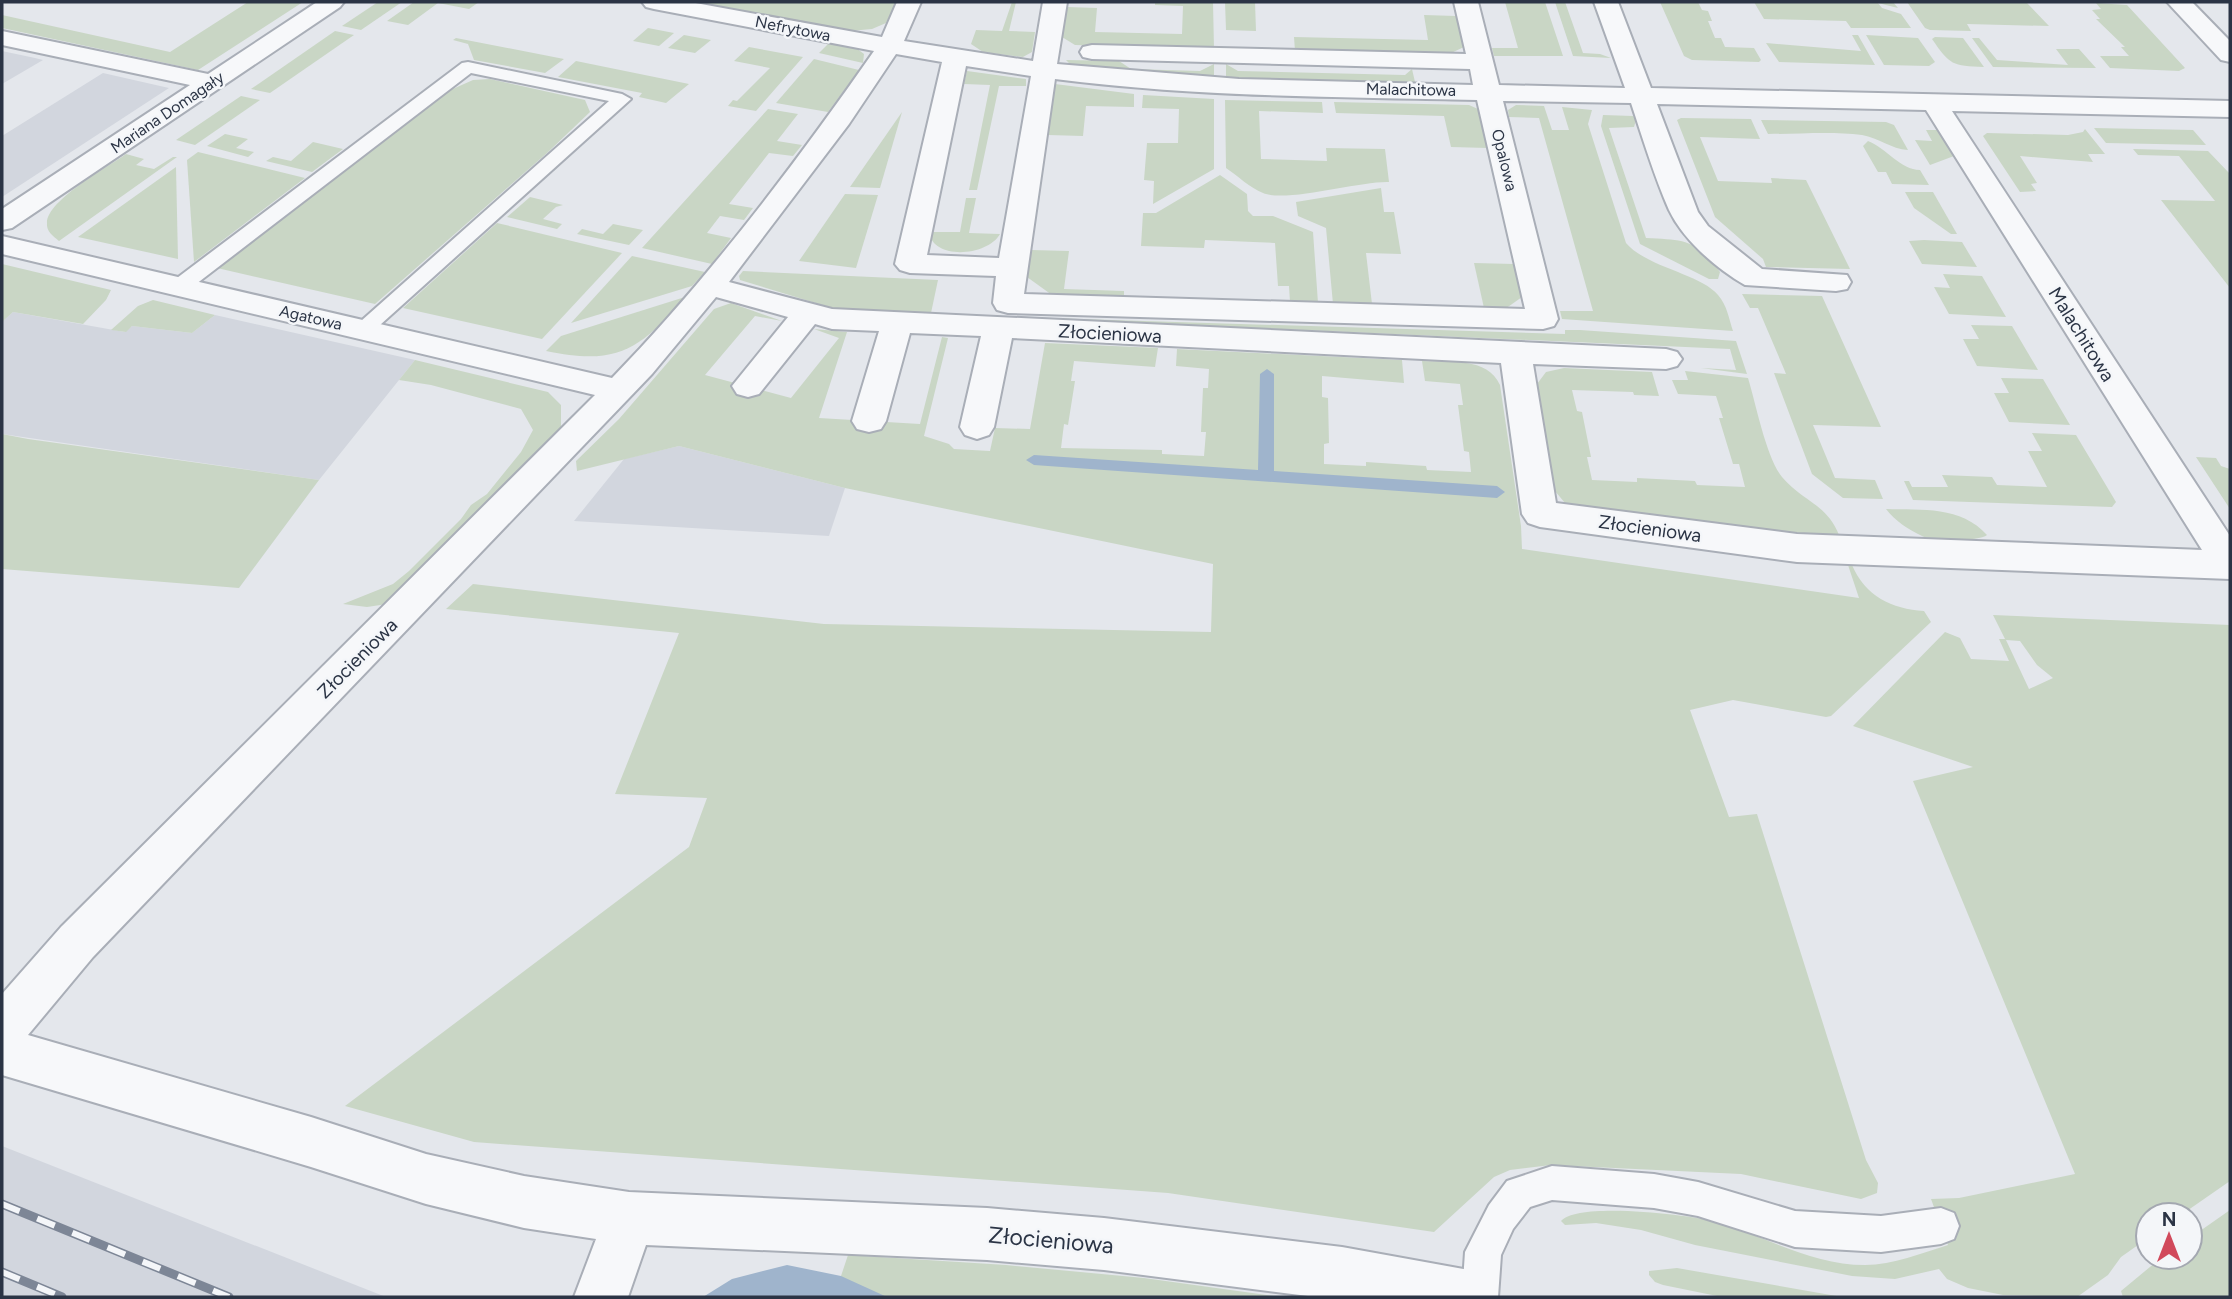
<svg xmlns="http://www.w3.org/2000/svg" width="2232" height="1299" viewBox="0 0 2232 1299" font-family="Figtree,sans-serif">
  <rect width="100%" height="100%" fill="#e4e7ec"/>
  <g fill="#d2d6de">
    <polygon points="2,51 35,58 43,60 2,84"/>
    <polygon points="103,73 169,88 2,197 2,136"/>
    <polygon points="13,312 125,332 132,326 192,333 215,315 415,360 319,480 2,434 2,322"/>
    <polygon points="679,446 845,488 829,536 574,521 624,459"/>
    <polygon points="2,1146 386,1297 2,1297"/>
  </g>
  <g fill="#c9d6c5" fill-rule="evenodd">
    <polygon points="248,2 303,2 198,70 2,28 2,15 170,52"/>
    <polygon points="378,2 402,2 361,30 342,26"/>
    <polygon points="414,2 479,2 469,9 438,3 408,25 387,21"/>
    <polygon points="692,2 897,2 886,23 872,29 850,31"/>
    <polygon points="1012,2 1016,2 1009,31 1035,32 1032,52 1023,57 983,52 971,44 976,30 1002,31"/>
    <polygon points="1155,2 1213,2 1214,49 1075,45 1062,37 1067,7 1097,8 1095,32 1182,34 1183,6 1155,5"/>
    <polygon points="1225,2 1255,2 1256,31 1226,30"/>
    <polygon points="1505,2 1545,2 1563,56 1494,56 1492,48 1518,48"/>
    <polygon points="1555,2 1565,2 1583,53 1600,54 1611,58 1573,56"/>
    <polygon points="1660,2 1698,2 1702,10 1708,11 1712,21 1708,21 1715,38 1721,38 1725,47 1754,48 1761,60 1759,62 1692,60 1684,56"/>
    <polygon points="1754,2 1893,2 1898,8 1878,3 1882,8 1901,14 1911,28 1851,28 1846,21 1764,19"/>
    <polygon points="1907,2 2026,2 2049,26 1967,24 1971,31 1930,30 1925,28"/>
    <polygon points="2096,3 2127,5 2185,68 2179,71 2110,68 2100,56 2129,56 2121,47 2125,47 2096,19 2100,19 2092,10 2101,9"/>
    <polygon points="1424,15 1456,16 1464,47 1449,54 1295,51 1294,37 1428,40"/>
    <polygon points="648,28 674,33 659,46 633,41"/>
    <polygon points="335,31 354,35 270,93 251,89"/>
    <polygon points="684,35 711,40 695,53 668,48"/>
    <polygon points="1852,35 1858,35 1875,65 1779,62 1766,43 1861,51"/>
    <polygon points="1866,35 1918,38 1935,62 1929,66 1884,65"/>
    <path d="M 1935,37 L 1963,38 L 1984,67 C 1952,66 1950,65 1932,39 Z"/>
    <polygon points="456,38 564,59 545,73 474,60 468,44 453,40"/>
    <polygon points="1972,38 1979,38 1997,60 2068,65 2056,49 2079,49 2096,68 1993,67"/>
    <polygon points="830,42 856,48 864,54 863,63 819,53"/>
    <polygon points="749,47 803,57 756,111 728,106 733,100 737,101 770,68 734,61"/>
    <polygon points="814,59 859,70 828,112 776,103"/>
    <polygon points="1066,60 1119,61 1131,69 1200,71 1214,64 1214,78 1156,75 1071,65"/>
    <polygon points="576,61 689,84 666,103 639,97 642,93 558,77"/>
    <polygon points="1226,64 1238,71 1405,75 1412,69 1415,82 1226,79"/>
    <polygon points="967,71 1026,79 1026,86 999,86 977,190 969,190 990,85 964,84"/>
    <polygon points="490,79 585,100 590,112 547,153 375,304 217,268 446,92 473,80"/>
    <polygon points="1055,84 1134,94 1134,107 1086,106 1083,136 1048,135"/>
    <polygon points="1143,95 1214,99 1214,169 1153,204 1154,181 1144,180 1147,143 1178,143 1179,109 1142,108"/>
    <polygon points="241,96 260,100 195,145 176,140"/>
    <path d="M 1225,100 L 1322,102 L 1323,113 L 1259,111 L 1261,159 L 1327,161 L 1326,148 L 1385,149 L 1389,182 C 1359,181 1286,203 1263,193 C 1250,188 1238,176 1226,168 Z"/>
    <polygon points="1334,102 1469,105 1478,109 1488,148 1451,147 1444,116 1336,113"/>
    <path d="M 1516,105 L 1544,106 L 1552,130 L 1569,130 L 1562,107 L 1592,110 L 1588,124 L 1626,243 C 1646,267 1701,274 1718,295 C 1727,305 1729,319 1733,331 L 1562,319 L 1560,311 L 1593,311 L 1539,118 L 1509,117 L 1508,110 Z"/>
    <polygon points="768,109 798,114 777,141 802,145 793,156 769,153 729,204 753,208 744,220 720,216 707,233 731,238 712,264 642,248"/>
    <polygon points="902,112 880,188 850,187"/>
    <path d="M 1603,115 L 1633,116 L 1636,120 L 1634,127 L 1609,128 L 1646,238 C 1685,240 1696,239 1720,272 L 1718,279 L 1709,279 L 1640,244 L 1601,126 Z"/>
    <polygon points="1681,118 1751,119 1760,139 1700,137 1718,181 1772,183 1771,178 1806,180 1850,269 1766,267 1763,259 1715,217 1677,120"/>
    <path d="M 1761,120 L 1886,122 L 1894,125 L 1908,150 C 1891,149 1879,138 1862,135 C 1832,131 1798,134 1768,134 Z"/>
    <polygon points="2094,128 2193,130 2206,145 2106,143"/>
    <polygon points="2085,129 2105,154 2088,154 2093,162 2020,156 2037,183 2031,184 2036,191 2020,192 1983,136 1987,133 2068,135 2083,132"/>
    <polygon points="1926,130 1937,130 1954,156 1930,165 1915,140 1932,141"/>
    <polygon points="225,134 248,139 236,148 254,152 248,157 207,146"/>
    <path d="M 1868,141 C 1886,148 1901,170 1920,170 L 1929,185 L 1892,184 L 1886,172 L 1878,172 L 1863,146 Z"/>
    <polygon points="313,142 343,149 312,172 266,161 273,157 291,161"/>
    <polygon points="2133,149 2208,151 2230,174 2230,288 2161,200 2215,201 2179,156 2138,155"/>
    <polygon points="198,152 305,178 194,262 187,160"/>
    <path d="M 126,154 L 144,159 L 136,165 L 154,169 L 173,157 L 177,157 L 59,241 C 53,236 46,231 47,223 C 47,200 108,167 126,154 Z"/>
    <polygon points="176,167 178,259 78,237"/>
    <polygon points="1220,175 1247,194 1248,211 1253,216 1273,216 1313,232 1318,303 1290,302 1289,286 1278,286 1275,243 1205,240 1204,248 1141,246 1143,213 1156,213"/>
    <polygon points="1381,188 1384,212 1394,212 1401,254 1366,253 1372,304 1333,304 1326,228 1298,216 1296,202"/>
    <polygon points="1905,192 1933,192 1957,234 1951,234 1914,208"/>
    <polygon points="845,194 878,195 856,268 799,261"/>
    <polygon points="530,197 563,205 556,207 543,219 562,224 557,229 507,217"/>
    <path d="M 966,198 L 976,198 L 969,233 L 1000,234 C 988,256 933,261 929,232 L 960,232 Z"/>
    <polygon points="497,223 622,253 542,339 403,308"/>
    <polygon points="613,224 643,230 629,245 577,234 582,229 603,234"/>
    <polygon points="1924,240 1962,242 1977,267 1922,264 1909,241"/>
    <polygon points="1031,250 1069,251 1064,289 1124,291 1124,297 1052,295 1027,277"/>
    <polygon points="632,256 705,272 692,286 571,323"/>
    <polygon points="1474,263 1514,264 1522,297 1505,309 1484,308"/>
    <polygon points="2,264 111,290 106,300 83,324 13,312 2,322"/>
    <polygon points="743,271 938,280 931,313 832,308 740,280 739,276"/>
    <polygon points="1943,274 1982,276 2006,317 1949,314 1934,287 1950,288"/>
    <polygon points="1742,294 1822,296 1881,427 1813,425 1835,478 1875,480 1883,499 1843,498 1812,474 1774,373 1786,374 1784,369 1758,308 1750,308"/>
    <path d="M 685,297 C 640,350 617,366 546,351 L 561,336 Z"/>
    <polygon points="153,300 215,315 192,333 132,326 126,332 111,330 138,306"/>
    <path d="M 731,303 L 782,321 L 755,316 L 705,375 L 791,398 L 839,338 L 814,329 L 847,332 L 819,418 L 920,424 L 942,337 L 948,338 L 924,436 L 949,444 L 954,449 L 990,451 L 995,428 L 1030,429 L 1045,343 L 1158,348 L 1155,367 L 1074,361 L 1071,381 L 1075,381 L 1068,425 L 1064,424 L 1061,448 L 1162,450 L 1162,454 L 1204,456 L 1206,432 L 1201,432 L 1203,388 L 1208,388 L 1209,369 L 1176,366 L 1177,349 L 1402,360 L 1404,383 L 1322,376 L 1322,397 L 1328,398 L 1329,443 L 1324,444 L 1324,464 L 1366,466 L 1366,462 L 1426,466 L 1427,470 L 1471,472 L 1469,452 L 1464,451 L 1458,405 L 1463,405 L 1460,384 L 1425,381 L 1422,361 C 1448,362 1488,357 1500,385 L 1521,526 L 1522,549 L 1859,598 L 1848,565 L 1852,565 C 1865,596 1892,609 1924,611 L 1931,622 L 1831,716 L 1826,717 L 1733,700 L 1690,710 L 1729,817 L 1757,814 L 1866,1160 L 1878,1183 L 1877,1193 L 1861,1199 L 1741,1174 L 1551,1165 L 1510,1170 L 1494,1177 L 1434,1232 L 1168,1193 L 474,1142 L 345,1106 L 689,847 L 707,798 L 615,794 L 679,633 L 446,609 L 473,584 L 824,624 L 1211,632 L 1213,564 L 845,488 L 679,446 L 577,471 L 576,461 L 619,419 L 714,309 Z"/>
    <polygon points="987,316 1565,334 1565,330 1580,330 1736,341 1747,374 1701,368 1736,370 1730,349"/>
    <polygon points="1971,325 2012,326 2038,370 1977,366 1963,339 1979,339"/>
    <polygon points="415,360 548,392 561,405 561,428 387,604 367,607 343,604 393,584 409,571 461,519 471,505 487,494 521,452 533,430 521,409 431,385 399,380"/>
    <path d="M 1564,368 L 1652,372 L 1659,396 L 1634,395 L 1633,392 L 1572,390 L 1577,411 L 1582,412 L 1591,457 L 1587,457 L 1592,480 L 1637,482 L 1637,478 L 1695,481 L 1697,485 L 1745,487 L 1739,464 L 1733,464 L 1719,418 L 1723,418 L 1716,396 L 1678,394 L 1672,380 L 1688,380 L 1685,371 L 1748,378 C 1756,404 1766,457 1782,477 C 1802,501 1827,504 1839,535 L 1798,533 L 1565,503 L 1555,491 L 1537,384 L 1546,372 Z"/>
    <polygon points="2001,378 2043,379 2070,425 2009,422 1994,393 2009,393"/>
    <polygon points="2032,433 2076,435 2116,502 2112,507 1913,500 1904,481 1909,481 1912,487 1948,487 1942,475 1992,477 1997,485 2047,487 2028,451 2042,451"/>
    <polygon points="2,434 28,439 319,480 239,588 2,569"/>
    <polygon points="2196,457 2216,458 2221,466 2230,469 2230,509"/>
    <path d="M 1886,509 C 1922,510 1961,506 1987,535 C 1979,542 1931,541 1922,536 C 1909,530 1894,520 1886,509 Z"/>
    <path d="M 1993,615 L 2230,625 L 2230,1181 L 2181,1215 L 2148,1215 L 2148,1238 L 2121,1257 L 2108,1275 L 2077,1297 L 2003,1295 L 1968,1288 L 1947,1279 L 1939,1269 L 1895,1279 L 1852,1276 L 1695,1245 L 1641,1230 L 1596,1223 L 1565,1225 L 1561,1221 C 1578,1201 1692,1215 1717,1222 C 1766,1237 1813,1265 1865,1265 C 1893,1265 1922,1253 1948,1245 L 1931,1199 L 1959,1198 L 2075,1174 L 1913,781 L 1973,767 L 1853,726 L 1945,632 L 1960,638 L 1971,659 L 2009,661 L 1999,639 L 2005,639 ZM 2006,640 L 2020,641 L 2037,665 L 2053,678 L 2029,689 Z"/>
    <polygon points="2230,1210 2230,1297 2123,1297 2121,1291 2162,1257 2190,1257 2190,1238"/>
    <polygon points="848,1255 1006,1265 1144,1278 1281,1297 852,1297 841,1276"/>
    <polygon points="1677,1268 1842,1297 1722,1297 1663,1285 1655,1282 1649,1275 1649,1271"/>
  </g>
  <polygon fill="#9fb4cc" points="787,1265 841,1276 887,1297 703,1297 732,1279"/>
  <g fill="none" stroke-linecap="round" stroke-linejoin="round">
    <polygon fill="#9fb4cc" fill-rule="evenodd" points="1267,369 1274,374 1274,471 1497,486 1505,492 1497,498 1034,465 1026,460 1034,455 1258,470 1260,374"/>
    <defs>
      <g id="service">
        <polygon points="468,62 622,94 631,99 370,334 356,334 352,329 609,101 471,73 187,291 173,291 170,286 173,281 462,63"/>
        <polygon points="1552,1166 1654,1174 1698,1182 1795,1211 1881,1216 1941,1208 1954,1213 1959,1226 1954,1239 1941,1244 1881,1252 1795,1247 1698,1216 1654,1208 1552,1200 1530,1207 1513,1229 1501,1255 1498,1297 1462,1297 1465,1252 1489,1205 1507,1181"/>
      </g>
      <g id="minor">
        <polygon points="317,2 344,2 340,7 12,228 2,230 2,209 190,85 2,45 2,31 208,74"/>
        <path d="M 642,2 L 690,2 L 882,37 L 897,2 L 921,2 L 904,41 L 1033,61 L 1043,2 L 1067,2 L 1057,64 L 1239,79 L 1473,85 L 1470,69 L 1092,59 L 1083,57 L 1080,52 L 1083,47 L 1092,45 L 1466,54 L 1454,2 L 1478,2 L 1499,85 L 1625,88 L 1594,2 L 1618,2 L 1651,88 L 2230,101 L 2230,117 L 1952,111 L 2230,536 L 2230,579 L 1797,562 L 1540,527 L 1528,523 L 1522,514 L 1501,363 L 1012,338 L 994,427 L 989,435 L 977,439 L 965,435 L 960,427 L 981,336 L 910,333 L 886,421 L 881,429 L 869,432 L 857,429 L 852,421 L 879,331 L 832,329 L 815,324 L 759,394 L 748,397 L 737,394 L 732,386 L 788,317 L 716,297 L 652,374 L 93,957 L 28,1035 L 311,1117 L 426,1154 L 524,1176 L 629,1192 L 987,1208 L 1104,1218 L 1342,1247 L 1469,1270 L 1488,1278 L 1496,1297 L 1316,1297 L 1104,1270 L 987,1260 L 646,1245 L 628,1297 L 574,1297 L 596,1239 L 524,1228 L 426,1204 L 311,1167 L 2,1075 L 2,994 L 61,927 L 595,395 L 2,254 L 2,236 L 612,378 C 709,278 795,164 874,51 L 654,9 L 646,7 ZM 896,54 L 942,62 L 895,264 L 900,270 L 910,273 L 996,276 L 993,303 L 997,310 L 1008,313 L 1543,329 L 1554,326 L 1558,319 L 1503,101 L 1631,103 C 1643,139 1654,176 1669,210 C 1683,240 1717,269 1745,285 L 1836,291 L 1847,289 L 1851,282 L 1847,275 L 1762,269 L 1708,226 L 1698,212 L 1657,104 L 1926,110 L 2202,550 L 1797,534 L 1556,503 L 1533,364 L 1666,369 L 1677,366 L 1682,359 L 1677,352 L 1666,349 L 832,309 L 729,282 L 849,124 ZM 966,66 L 1031,76 L 999,258 L 927,255 ZM 1055,79 C 1195,97 1336,97 1477,100 L 1525,309 L 1024,294 Z"/>
        <polygon points="2167,2 2192,2 2230,41 2230,62 2221,60"/>
      </g>
    </defs>
    <use href="#service" stroke="#a9aeb7" stroke-width="4"/>
    <use href="#minor" stroke="#a9aeb7" stroke-width="4"/>
    <use href="#service" fill="#f7f8fa" fill-rule="evenodd"/>
    <use href="#minor" fill="#f7f8fa" fill-rule="evenodd"/>
    <defs>
      <g id="rail">
        <polyline points="2,1204 229,1297"/>
        <polyline points="2,1272 62,1297"/>
      </g>
    </defs>
    <use href="#rail" stroke="#7d8696" stroke-width="9"/>
    <use href="#rail" stroke="#f4f6f9" stroke-width="6" stroke-dasharray="19" stroke-linecap="butt"/>
  </g>
  <g text-anchor="middle" stroke-width="5" stroke-linejoin="round" paint-order="stroke">
    <g font-size="16" fill="#2b3445" stroke="#f4f6f9">
      <text transform="translate(793 28) rotate(11)" y="6">Nefrytowa</text>
      <text transform="translate(1411 89) rotate(1)" y="6">Malachitowa</text>
      <text transform="translate(167 112) rotate(-34)" y="6">Mariana Domagały</text>
      <text transform="translate(1505 160) rotate(76)" y="6">Opalowa</text>
      <text transform="translate(311 317) rotate(13)" y="6">Agatowa</text>
    </g>
    <g font-size="19" fill="#2b3445" stroke="#f4f6f9">
      <text transform="translate(1110 333) rotate(3)" y="7">Złocieniowa</text>
      <text transform="translate(2082 334) rotate(58)" y="7">Malachitowa</text>
      <text transform="translate(1650 528) rotate(8)" y="7">Złocieniowa</text>
      <text transform="translate(357 658) rotate(-45)" y="7">Złocieniowa</text>
    </g>
    <g font-size="23" fill="#2b3445" stroke="#f4f6f9">
      <text transform="translate(1051 1240) rotate(5)" y="8">Złocieniowa</text>
    </g>
  </g>
  <rect width="2232" height="1299" fill="none" stroke="#2b3445" stroke-width="7"/>
  <g transform="translate(2169 1236)"><circle r="33" fill="#f4f6f9" stroke="#a4a8b1" stroke-width="2"/>
  <path d="M0-5L12 26L0 18L-12 26Z" fill="#d1495b"/>
  <text y="-10" font-size="19" font-weight="bold" text-anchor="middle" fill="#2b3445">N</text>
  </g>
</svg>
